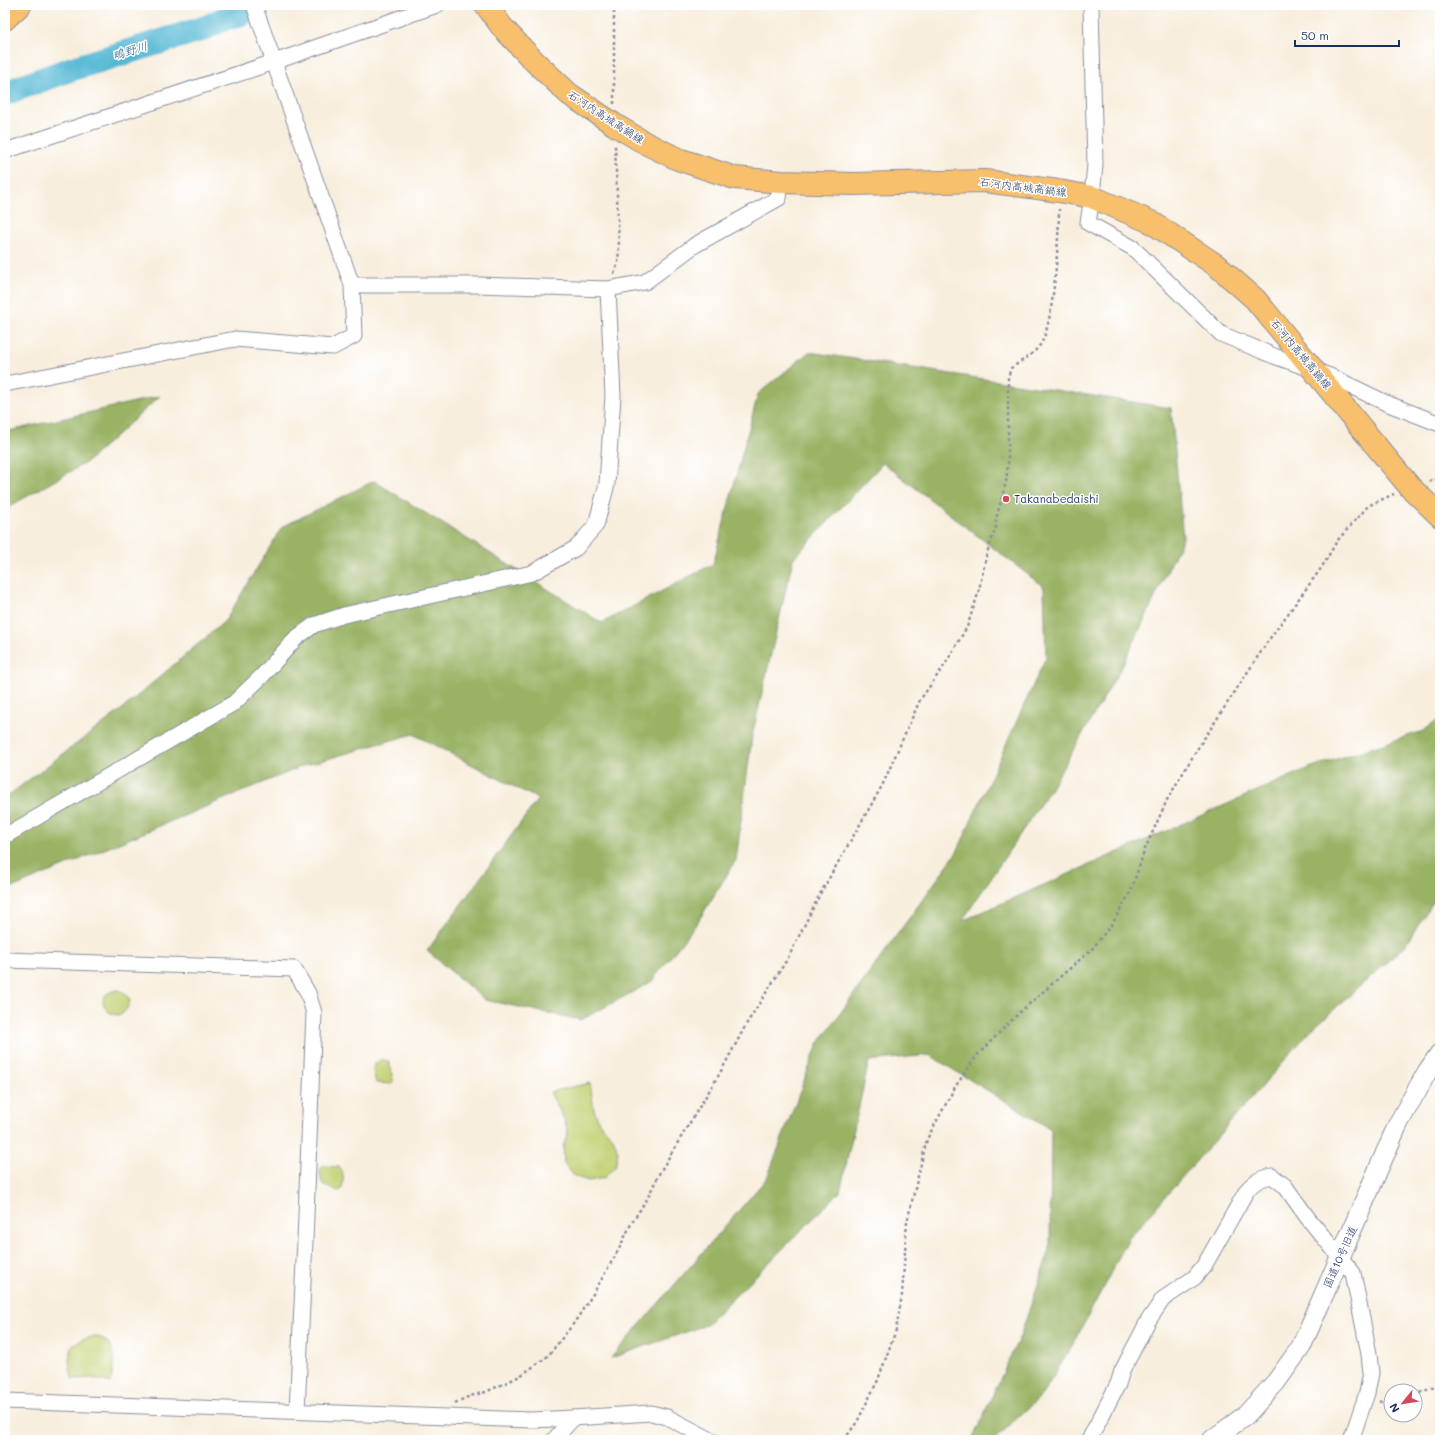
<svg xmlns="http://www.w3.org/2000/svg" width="1445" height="1445" viewBox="0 0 1445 1445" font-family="Mali,'Klee One',sans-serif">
  <rect width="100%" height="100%" fill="#fff"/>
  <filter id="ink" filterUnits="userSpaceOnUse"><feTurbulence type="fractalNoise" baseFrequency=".025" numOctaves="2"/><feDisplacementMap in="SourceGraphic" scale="8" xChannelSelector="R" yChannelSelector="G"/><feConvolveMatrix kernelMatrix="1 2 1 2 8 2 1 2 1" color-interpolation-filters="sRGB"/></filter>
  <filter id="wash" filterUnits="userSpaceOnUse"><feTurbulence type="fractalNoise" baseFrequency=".012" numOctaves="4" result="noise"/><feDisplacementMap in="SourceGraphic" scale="16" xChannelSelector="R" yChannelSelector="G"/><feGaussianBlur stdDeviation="0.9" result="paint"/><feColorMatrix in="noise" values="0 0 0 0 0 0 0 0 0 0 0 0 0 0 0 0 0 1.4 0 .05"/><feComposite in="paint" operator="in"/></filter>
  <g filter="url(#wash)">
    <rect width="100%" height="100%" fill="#f8eedd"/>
    <g fill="#c2d072" stroke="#6e8068">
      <path d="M 119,990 L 126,994 L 130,1000 C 122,1037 81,994 119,990 Z"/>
      <polygon points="382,1059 389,1062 393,1079 392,1084 376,1083 373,1071 375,1064"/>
      <polygon points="590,1083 594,1110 600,1124 613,1137 618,1152 615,1167 604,1178 588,1181 574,1176 564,1163 563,1147 568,1133 564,1119 550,1092"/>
      <path d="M 324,1166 L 339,1167 C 345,1174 343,1180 342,1189 L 339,1191 C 322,1185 321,1188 320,1169 Z"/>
      <path d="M 93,1337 C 96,1337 100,1337 103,1339 C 118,1346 113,1370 111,1383 L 92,1378 L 72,1379 L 69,1360 L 72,1347 L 83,1339 Z"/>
    </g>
    <g fill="#99b264" stroke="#5a7061">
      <polygon points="809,352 1171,408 1183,538 1124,663 1051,788 962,921 1309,768 1423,731 1440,719 1440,891 1404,947 1310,1031 1129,1238 1076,1339 1042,1395 994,1440 972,1440 1021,1334 1050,1249 1051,1129 929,1055 869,1061 840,1192 706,1325 611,1358 767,1178 818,1044 957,852 1046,657 1044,587 883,463 793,559 752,736 736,860 697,923 651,982 581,1020 485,1000 427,951 538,799 413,734 303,766 14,887 5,888 5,798 121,710 225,621 282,527 374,481 602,623 713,564 758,394"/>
      <polygon points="160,396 87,462 5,509 5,432"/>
    </g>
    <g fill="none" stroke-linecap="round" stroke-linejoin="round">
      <polyline stroke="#55b8d4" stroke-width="25" points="5,93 71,69 202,29 226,18 240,15 252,5"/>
    </g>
  </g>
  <g filter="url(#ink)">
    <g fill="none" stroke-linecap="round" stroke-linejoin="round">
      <defs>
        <g id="minor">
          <polyline points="1091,5 1095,164 1092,197 1088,223 1133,248 1221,334 1274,356 1330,376 1386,403 1440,424"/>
          <polyline points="5,151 274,62 437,5"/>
          <polyline points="352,285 478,285 608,289 645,282 695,245 779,198 781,182"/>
          <polyline points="5,384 235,339 333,347 354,336 352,285 254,5"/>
          <polyline points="5,836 234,703 262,676 296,638 314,625 344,615 532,573 576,548 596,525 607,484 613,396 608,289"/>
          <polyline points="5,960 294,969 308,993 314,1013 305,1241 297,1411"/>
          <polyline points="5,1401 532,1420 573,1418 651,1413 667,1417 711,1440"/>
          <polyline points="554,1440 573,1418"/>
          <path d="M 1089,1440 L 1118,1384 L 1122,1371 L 1148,1321 L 1163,1299 L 1194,1278 L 1204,1266 L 1247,1190 C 1255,1181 1261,1178 1272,1176 L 1285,1186 L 1307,1217 L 1353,1273 L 1369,1354 L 1371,1373 L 1367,1393 L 1351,1440"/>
        </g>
        <polyline id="tertiary" points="1212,1440 1246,1415 1276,1382 1301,1347 1398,1124 1427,1072 1440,1053"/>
        <polyline id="primary" points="486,5 502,27 534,61 569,94 615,125 645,143 678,159 735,178 781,182 854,184 985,181 1059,191 1092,197 1151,222 1216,265 1255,299 1410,487 1440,516"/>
        <polyline id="trunk" points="5,19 20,5"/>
      </defs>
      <use href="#minor" stroke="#8a8e9e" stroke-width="17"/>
      <use href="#tertiary" stroke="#8a8e9e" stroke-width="21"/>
      <use href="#primary" stroke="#8a8e9e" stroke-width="24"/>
      <use href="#trunk" stroke="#8a8e9e" stroke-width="24"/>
      <g stroke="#8a8e9e" stroke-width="2.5" stroke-dasharray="3 3" stroke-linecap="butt">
        <polyline points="614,5 614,104"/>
        <polyline points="614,274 618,263 619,247 615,145"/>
        <polyline points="1429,481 1440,478"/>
        <polyline points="1415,1396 1440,1383"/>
        <polyline points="1379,1401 1391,1407"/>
        <path d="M 455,1403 L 470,1396 L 486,1392 L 520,1376 L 548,1356 L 574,1323 L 593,1294 L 619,1249 L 631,1224 L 647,1199 L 660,1172 L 720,1073 L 747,1023 L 788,958 L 820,894 L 882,786 L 920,700 L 944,666 L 967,627 L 978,594 L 987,553 L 996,527 L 996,519 L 1006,482 L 1008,464 L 1008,377 L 1011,368 C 1021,361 1033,355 1040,345 C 1054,327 1059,234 1059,209"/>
        <polyline points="844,1440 857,1422 878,1380 896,1330 902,1295 907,1222 927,1139 955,1087 978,1054 1020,1012 1092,949 1112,924 1131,891 1145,849 1167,800 1196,751 1268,641 1322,567 1337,541 1368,506 1394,494"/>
      </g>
      <use href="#minor" stroke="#fff" stroke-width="15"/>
      <use href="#tertiary" stroke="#fff" stroke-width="19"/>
      <use href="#primary" stroke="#f8bf6c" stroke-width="22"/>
      <use href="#trunk" stroke="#f8bf6c" stroke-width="22"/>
    </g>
  </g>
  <circle fill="#d1495b" stroke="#fff" stroke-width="1.5" cx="1006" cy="499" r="4"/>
  <g text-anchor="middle" stroke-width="3" stroke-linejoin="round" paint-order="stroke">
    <g font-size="11" fill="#1b2f5e" stroke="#fff">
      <text transform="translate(606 117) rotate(33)" y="4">石河内高城高鍋線</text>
      <text transform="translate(1023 187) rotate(7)" y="4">石河内高城高鍋線</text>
      <text transform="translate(1301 354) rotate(50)" y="4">石河内高城高鍋線</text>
      <text transform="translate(1340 1257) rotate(-66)" y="4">国道10号旧道</text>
    </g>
    <g font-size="11" fill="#1b2f5e" stroke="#fff" text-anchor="start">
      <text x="1014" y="503">Takanabedaishi</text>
    </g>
    <g font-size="12" font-style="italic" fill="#2f5f87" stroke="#fff">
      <text transform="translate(130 51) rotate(-17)" y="4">鴫野川</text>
    </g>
  </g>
  <rect width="1445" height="1445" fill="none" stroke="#fff" stroke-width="20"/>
  <g transform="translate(1403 1403) rotate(240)"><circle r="19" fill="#ffffff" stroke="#a4acbf"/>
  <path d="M0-3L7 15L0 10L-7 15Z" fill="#d1495b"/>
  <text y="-6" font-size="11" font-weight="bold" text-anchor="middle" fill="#1b2f5e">N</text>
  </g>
  <path d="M1295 40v6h104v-6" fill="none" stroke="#1b2f5e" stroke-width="2"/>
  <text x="1301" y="40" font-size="12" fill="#1b2f5e" stroke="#ffffff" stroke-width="3" paint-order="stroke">50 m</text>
</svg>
